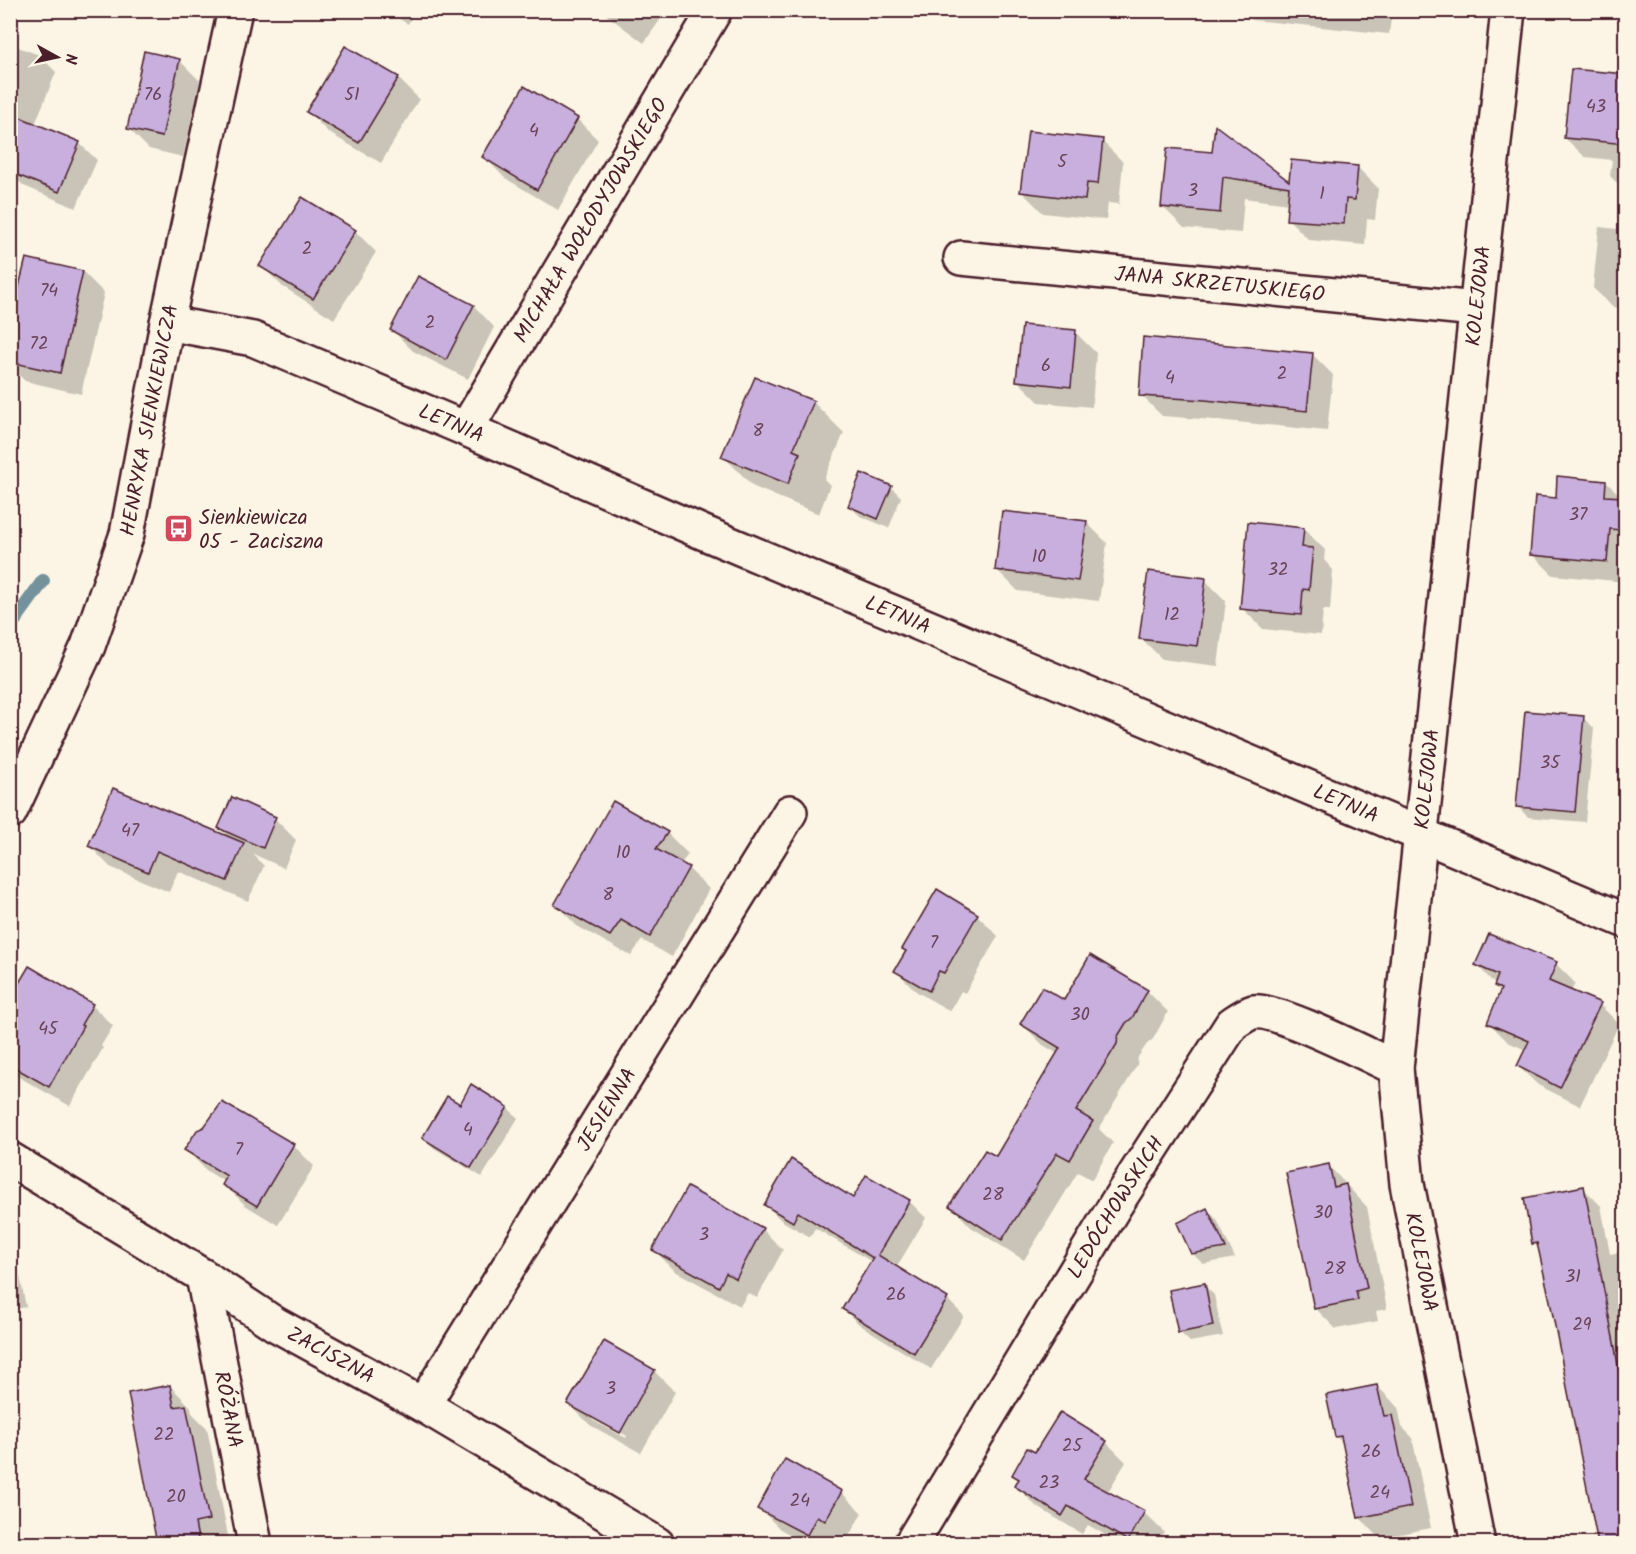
<svg xmlns="http://www.w3.org/2000/svg" width="1636" height="1554" viewBox="0 0 1636 1554" font-family="Kalam,sans-serif">
  <rect width="100%" height="100%" fill="#fcf5e5"/>
  <filter id="ink" filterUnits="userSpaceOnUse"><feTurbulence type="fractalNoise" baseFrequency=".0167" numOctaves="2"/><feDisplacementMap in="SourceGraphic" scale="12" xChannelSelector="R" yChannelSelector="G"/><feConvolveMatrix kernelMatrix="1 2 1 2 8 2 1 2 1" color-interpolation-filters="sRGB"/></filter>
  <g filter="url(#ink)">
    <g fill="#0003" fill-rule="evenodd">
      <polygon points="384,10 415,10 408,24"/>
      <polygon points="600,10 667,10 644,43"/>
      <polygon points="1243,10 1392,10 1389,34 1252,20"/>
      <polygon points="10,44 39,55 56,72 35,124 79,143 97,160 76,208 24,186 10,173"/>
      <polygon points="179,60 200,81 183,157 149,149 128,128"/>
      <polygon points="1626,75 1626,192 1610,176 1612,160 1585,157 1565,138"/>
      <polygon points="398,78 419,99 381,163 329,133 308,112"/>
      <polygon points="577,119 598,140 558,210 505,178 484,157"/>
      <polygon points="1102,141 1123,162 1119,204 1108,203 1106,220 1043,213 1022,192"/>
      <polygon points="1214,154 1290,184 1357,167 1378,188 1375,220 1367,219 1365,245 1309,240 1288,219 1289,204 1244,198 1241,233 1184,228 1163,207"/>
      <polygon points="1599,227 1626,230 1626,309 1613,307 1593,288"/>
      <polygon points="355,231 376,252 334,319 282,286 261,265"/>
      <polygon points="83,272 104,293 81,394 25,381 10,366 10,331"/>
      <polygon points="419,278 474,306 494,327 468,379 413,351 392,330"/>
      <polygon points="1075,332 1096,353 1092,407 1039,402 1018,381"/>
      <polygon points="1312,354 1333,375 1327,431 1227,421 1162,416 1141,395"/>
      <polygon points="813,402 844,433 824,479 830,485 819,514 754,487 723,456"/>
      <polygon points="1606,482 1626,501 1626,582 1553,575 1532,554 1557,500"/>
      <polygon points="891,487 901,497 889,528 860,516 850,506"/>
      <polygon points="1086,522 1107,543 1099,601 1018,591 997,570"/>
      <polygon points="1304,529 1325,550 1324,560 1333,570 1330,610 1323,610 1321,635 1263,629 1242,608"/>
      <polygon points="1205,580 1226,601 1218,666 1162,659 1141,638"/>
      <polygon points="1583,718 1594,728 1585,822 1528,817 1517,806"/>
      <polygon points="232,799 275,819 296,840 284,868 253,854 264,866 248,901 178,871 169,892 110,867 90,846 231,840 220,828"/>
      <polygon points="667,833 688,854 681,864 688,868 709,889 672,957 642,940 631,956 577,926 556,905"/>
      <polygon points="977,915 998,936 965,993 961,991 950,1011 917,992 896,971 907,952 904,949"/>
      <polygon points="1556,964 1575,983 1571,992 1600,1005 1619,1024 1580,1106 1538,1085 1518,1066 1526,1050 1508,1042 1489,1023 1502,992 1477,965"/>
      <polygon points="1147,991 1168,1012 1153,1039 1147,1044 1138,1057 1137,1065 1099,1129 1113,1143 1092,1180 1078,1172 1024,1260 971,1227 951,1206 996,1158 1058,1054 1043,1045 1022,1024 1064,1002"/>
      <polygon points="92,1005 113,1026 101,1046 103,1048 70,1106 10,1072 10,1016"/>
      <polygon points="472,1087 508,1108 518,1118 482,1177 434,1148 424,1138 460,1106"/>
      <polygon points="293,1145 314,1166 278,1225 245,1205 224,1184 225,1182 207,1171 186,1150"/>
      <polygon points="1328,1165 1367,1207 1387,1309 1376,1311 1378,1321 1336,1329 1315,1308"/>
      <polygon points="1583,1188 1601,1206 1610,1254 1626,1251 1626,1544 1540,1250 1534,1244 1525,1200"/>
      <polygon points="687,1189 762,1229 783,1250 757,1298 748,1293 740,1306 675,1271 654,1250"/>
      <polygon points="854,1200 909,1201 926,1218 896,1268 947,1299 964,1316 931,1369 860,1325 843,1309 872,1262 815,1228 810,1237 782,1221 766,1205"/>
      <polygon points="1207,1209 1217,1220 1235,1258 1203,1264 1192,1253"/>
      <polygon points="10,1250 16,1255 26,1307 10,1310"/>
      <polygon points="1204,1285 1214,1295 1223,1336 1190,1342 1179,1332"/>
      <path d="M 654,1371 L 675,1392 L 641,1453 L 590,1425 L 569,1404 ZM 592,1416 L 627,1436 L 626,1438 L 592,1420 Z"/>
      <polygon points="170,1386 191,1407 192,1413 207,1428 229,1541 217,1544 159,1544"/>
      <polygon points="1377,1386 1398,1407 1402,1427 1412,1437 1431,1528 1380,1538 1359,1517 1344,1444 1336,1437"/>
      <polygon points="1060,1414 1106,1442 1126,1462 1107,1493 1144,1513 1164,1532 1157,1544 1121,1544 1088,1525 1082,1534 1036,1506 1016,1486 1020,1480 1014,1475 1036,1454"/>
      <polygon points="841,1492 862,1513 846,1541 838,1536 834,1544 807,1544 780,1529 759,1508"/>
    </g>
    <g fill="none" stroke-linecap="round" stroke-linejoin="round">
      <polyline stroke="#73929c" stroke-width="14" points="10,627 43,581"/>
    </g>
    <g fill="#c8afdd" stroke="#4a1f2b" stroke-width="1.5">
      <polygon points="345,46 399,77 359,143 306,112"/>
      <polygon points="144,51 180,59 162,137 127,129"/>
      <polygon points="1571,69 1626,74 1626,144 1564,138"/>
      <polygon points="524,86 578,118 537,190 482,157"/>
      <polygon points="10,113 80,142 59,192 10,172"/>
      <polygon points="1215,125 1289,181 1291,160 1358,166 1355,200 1346,199 1344,224 1286,220 1289,187 1223,177 1220,213 1161,207 1167,148 1212,152"/>
      <polygon points="1028,131 1103,139 1098,184 1087,183 1085,200 1020,192"/>
      <polygon points="302,197 356,230 313,299 259,266"/>
      <polygon points="26,258 83,271 60,373 10,362 10,323"/>
      <polygon points="418,276 474,305 446,360 390,330"/>
      <polygon points="1022,325 1076,330 1071,387 1016,381"/>
      <polygon points="1143,337 1313,353 1307,411 1205,400 1139,396"/>
      <polygon points="755,377 814,401 793,450 800,453 788,484 721,457"/>
      <polygon points="861,473 892,486 878,519 848,506"/>
      <polygon points="1557,476 1606,481 1605,496 1624,497 1620,530 1610,529 1607,562 1530,555 1535,496 1556,498"/>
      <polygon points="1002,511 1087,521 1078,581 995,570"/>
      <polygon points="1248,522 1304,528 1302,547 1313,548 1309,590 1303,589 1301,615 1240,609"/>
      <polygon points="1148,571 1206,578 1197,646 1139,639"/>
      <polygon points="1525,711 1584,716 1575,812 1516,807"/>
      <polygon points="113,788 244,843 227,881 157,851 148,872 88,846"/>
      <polygon points="232,797 276,817 263,848 218,828"/>
      <polygon points="613,801 668,832 656,849 689,867 650,937 621,920 610,936 554,905"/>
      <polygon points="937,889 978,914 944,973 939,971 929,991 894,971 906,951 902,949"/>
      <polygon points="1489,934 1557,962 1549,981 1601,1003 1560,1088 1517,1066 1529,1041 1487,1023 1501,989 1494,986 1498,975 1475,965"/>
      <polygon points="1090,955 1148,990 1132,1018 1126,1023 1118,1036 1117,1044 1076,1111 1093,1121 1070,1160 1057,1153 1002,1240 949,1206 985,1150 996,1156 1060,1048 1020,1024 1042,987 1064,1000"/>
      <polygon points="29,966 93,1004 81,1025 83,1026 49,1087 10,1065 10,998"/>
      <polygon points="471,1084 508,1107 471,1168 422,1138 447,1096 460,1104"/>
      <polygon points="222,1102 294,1144 257,1206 222,1185 227,1176 184,1150 197,1130 204,1127"/>
      <polygon points="791,1159 853,1198 866,1175 910,1200 878,1255 948,1298 914,1353 842,1309 873,1258 798,1212 793,1222 764,1205"/>
      <polygon points="1329,1164 1334,1187 1346,1184 1367,1288 1356,1291 1358,1300 1314,1309 1286,1173"/>
      <polygon points="1584,1186 1615,1348 1626,1414 1626,1544 1598,1544 1550,1301 1537,1243 1532,1244 1524,1198"/>
      <polygon points="687,1187 763,1228 736,1279 726,1273 719,1287 652,1250"/>
      <polygon points="1207,1208 1226,1248 1191,1254 1177,1223"/>
      <polygon points="1205,1283 1213,1326 1178,1333 1169,1290"/>
      <polygon points="604,1341 655,1370 620,1433 567,1404"/>
      <polygon points="170,1385 174,1407 186,1405 209,1520 195,1523 199,1544 157,1544 128,1393"/>
      <polygon points="1377,1385 1384,1416 1392,1415 1411,1507 1358,1518 1341,1436 1335,1437 1326,1395"/>
      <polygon points="1060,1412 1107,1441 1084,1479 1145,1511 1128,1541 1068,1506 1062,1516 1014,1486 1019,1479 1012,1475 1027,1448 1035,1452"/>
      <polygon points="785,1459 842,1491 825,1521 817,1516 807,1535 757,1509"/>
    </g>
    <g fill="none" stroke-linecap="round" stroke-linejoin="round">
      <defs>
        <g id="minor">
          <path id="s1" d="M 961,258 L 1476,309"/>
          <path id="s2" d="M 167,323 L 253,339 L 466,429 L 702,532 L 1626,921"/>
          <path id="s3" d="M 466,429 L 715,10"/>
          <path id="s4" d="M 10,812 L 88,646 L 127,534 L 167,323 L 235,10"/>
          <path id="s5" d="M 10,1159 L 203,1276 L 275,1324 L 423,1405 L 657,1544"/>
          <path id="s6" d="M 203,1276 L 255,1544"/>
          <path id="s7" d="M 423,1405 L 790,812"/>
          <path id="s8" d="M 911,1544 L 1116,1204 L 1232,1024 C 1238,1020 1246,1014 1253,1012 C 1276,1008 1370,1056 1396,1068"/>
          <path id="s9" d="M 1478,1544 L 1407,1184 L 1396,1068 L 1508,10"/>
        </g>
      </defs>
      <use href="#minor" stroke="#4a1f2b" stroke-width="38"/>
      <use href="#minor" stroke="#fcf5e5" stroke-width="33"/>
    </g>
  </g>
  <defs>
    <symbol id="bus-square" viewBox="-11 -11 22 22"><rect x="-9" y="-9" width="18" height="18" rx="4" fill="#d1495b" stroke="#fcf5e5"/><path d="M-5-6H5V4H4V6H2V4H-2V6H-4V4H-5ZM-3.5-4V0h7V-4ZM-3.5 1.2v1.5H-2V1.2ZM2 1.2v1.5H3.5V1.2Z" fill="#fff"/></symbol>
  </defs>
  <g fill-rule="evenodd">
    <use href="#bus-square" x="162" y="512" width="33" height="33"/>
  </g>
  <g text-anchor="middle" stroke-width="5" stroke-linejoin="round" paint-order="stroke">
    <g font-size="18" fill="#6a4358">
      <text x="153" y="100">76</text>
      <text x="352" y="100">51</text>
      <text x="1596" y="112">43</text>
      <text x="534" y="136">4</text>
      <text x="1062" y="167">5</text>
      <text x="1193" y="196">3</text>
      <text x="1322" y="199">1</text>
      <text x="307" y="254">2</text>
      <text x="49" y="296">74</text>
      <text x="430" y="328">2</text>
      <text x="39" y="349">72</text>
      <text x="1046" y="371">6</text>
      <text x="1282" y="379">2</text>
      <text x="1170" y="383">4</text>
      <text x="758" y="436">8</text>
      <text x="1578" y="520">37</text>
      <text x="1039" y="562">10</text>
      <text x="1278" y="575">32</text>
      <text x="1172" y="620">12</text>
      <text x="1550" y="768">35</text>
      <text x="130" y="836">47</text>
      <text x="623" y="858">10</text>
      <text x="608" y="900">8</text>
      <text x="934" y="948">7</text>
      <text x="1080" y="1020">30</text>
      <text x="48" y="1034">45</text>
      <text x="468" y="1135">4</text>
      <text x="239" y="1155">7</text>
      <text x="993" y="1200">28</text>
      <text x="1323" y="1218">30</text>
      <text x="704" y="1240">3</text>
      <text x="1335" y="1274">28</text>
      <text x="1573" y="1282">31</text>
      <text x="896" y="1300">26</text>
      <text x="1582" y="1330">29</text>
      <text x="611" y="1394">3</text>
      <text x="164" y="1440">22</text>
      <text x="1072" y="1451">25</text>
      <text x="1371" y="1457">26</text>
      <text x="1049" y="1488">23</text>
      <text x="1380" y="1498">24</text>
      <text x="176" y="1502">20</text>
      <text x="800" y="1506">24</text>
    </g>
    <g font-size="21" fill="#4a1f2b" stroke="#fcf5e5">
      <text dy="7" stroke="none"><textPath href="#s3" startOffset="243">MICHAŁA WOŁODYJOWSKIEGO</textPath></text>
      <text dy="7" stroke="none"><textPath href="#s1" startOffset="260">JANA SKRZETUSKIEGO</textPath></text>
      <text dy="7" stroke="none"><textPath href="#s9" startOffset="1260">KOLEJOWA</textPath></text>
      <text dy="7" stroke="none"><textPath href="#s4" startOffset="418">HENRYKA SIENKIEWICZA</textPath></text>
      <text dy="7" stroke="none"><textPath href="#s2" startOffset="303">LETNIA</textPath></text>
      <text dy="7" stroke="none"><textPath href="#s2" startOffset="789">LETNIA</textPath></text>
      <text dy="7" stroke="none"><textPath href="#s9" startOffset="774">KOLEJOWA</textPath></text>
      <text dy="7" stroke="none"><textPath href="#s2" startOffset="1275">LETNIA</textPath></text>
      <text dy="7" stroke="none"><textPath href="#s7" startOffset="348">JESIENNA</textPath></text>
      <text dy="7" stroke="none"><textPath href="#s8" startOffset="394">LEDÓCHOWSKICH</textPath></text>
      <text transform="translate(1422 1262) rotate(79)" y="7">KOLEJOWA</text>
      <text dy="7" stroke="none"><textPath href="#s5" startOffset="376">ZACISZNA</textPath></text>
      <text dy="7" stroke="none"><textPath href="#s6" startOffset="136">RÓŻANA</textPath></text>
    </g>
    <g font-size="21" fill="#4a1f2b" stroke="#fcf5e5" text-anchor="start">
      <text x="199" y="524">Sienkiewicza<tspan x="199" dy="24">05 - Zaciszna</tspan></text>
    </g>
  </g>
  <rect width="1636" height="1554" fill="none" stroke="#fcf5e5" stroke-width="36"/>
  <rect x="18" y="18" width="1600" height="1518" fill="none" stroke="#4a1f2b" stroke-width="2" filter="url(#ink)"/>
  <g transform="translate(57 57) rotate(98)" stroke="#fcf5e5" stroke-width="4.5" paint-order="stroke">
  <path d="M0-4.5L10 22L0 15L-10 22Z" fill="#4a1f2b"/>
  <text y="-9" font-size="16" font-weight="bold" text-anchor="middle" fill="#4a1f2b">N</text>
  </g>
</svg>
